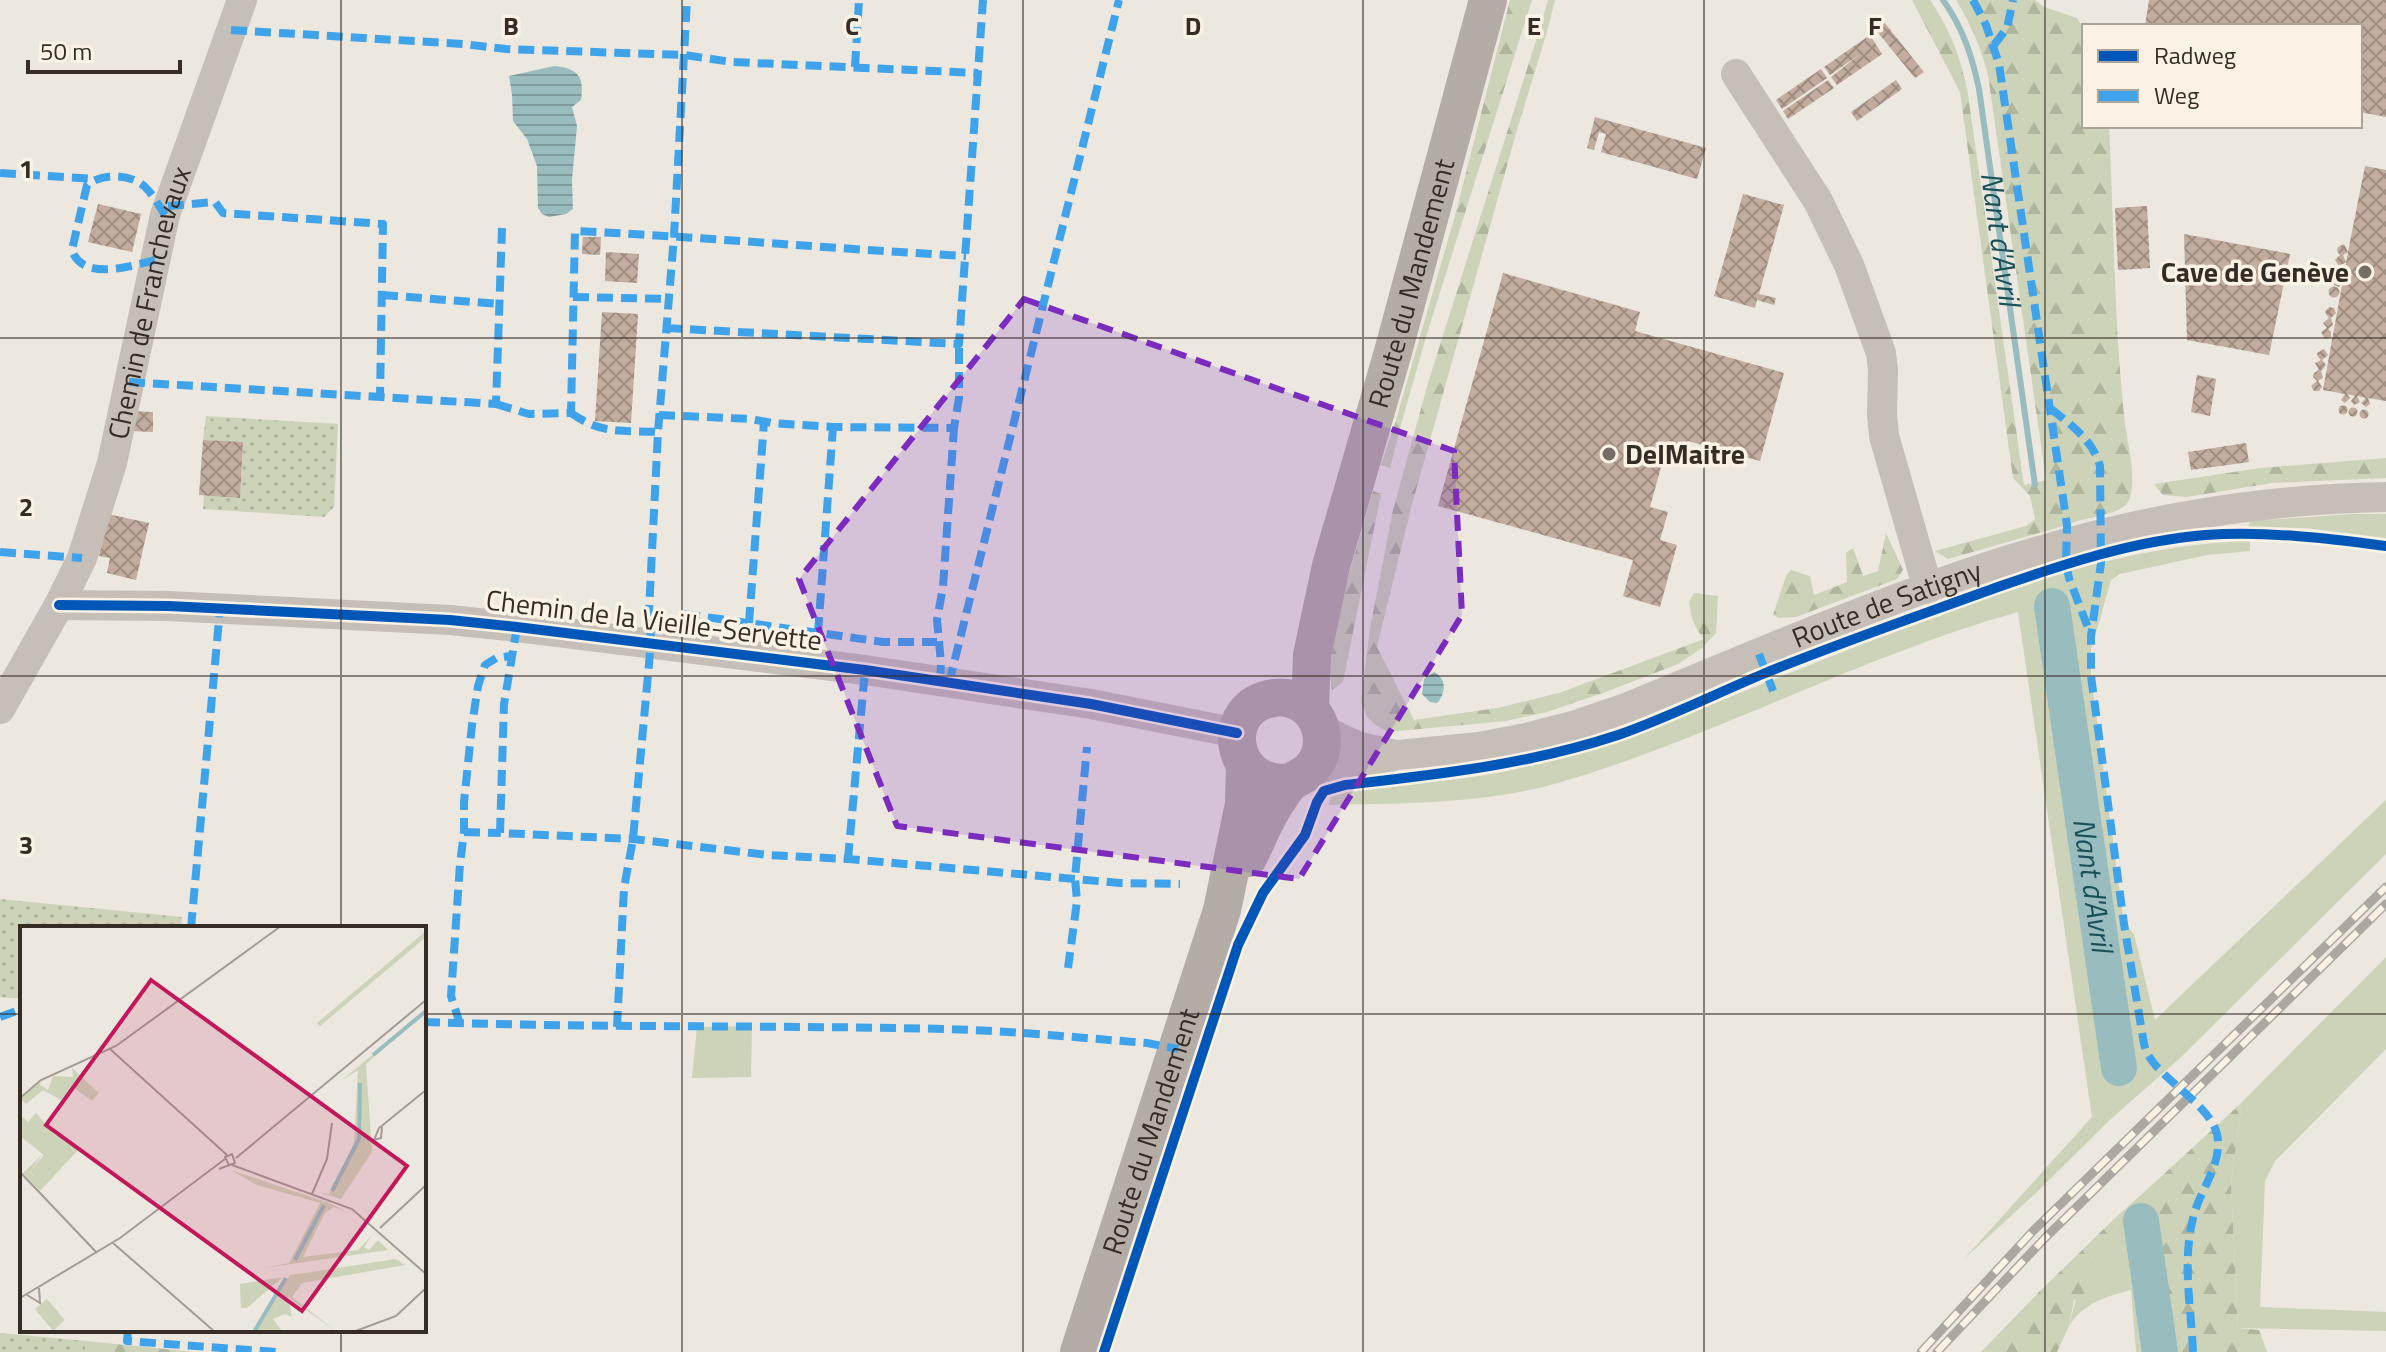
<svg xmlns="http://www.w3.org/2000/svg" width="2386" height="1352" viewBox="0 0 2386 1352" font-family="'Titillium Web',sans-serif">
  <defs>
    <pattern id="forest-firs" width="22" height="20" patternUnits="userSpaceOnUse" patternTransform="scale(2)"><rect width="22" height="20" fill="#ccd3b8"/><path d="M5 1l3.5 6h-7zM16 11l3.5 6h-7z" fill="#b0b59e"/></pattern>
    <pattern id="garden-dots" width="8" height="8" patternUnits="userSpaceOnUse" patternTransform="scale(2)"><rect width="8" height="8" fill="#ccd3b8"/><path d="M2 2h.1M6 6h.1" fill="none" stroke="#b0b59e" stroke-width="1.8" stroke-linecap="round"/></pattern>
    <pattern id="water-rules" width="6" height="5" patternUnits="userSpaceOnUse" patternTransform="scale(2)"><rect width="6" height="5" fill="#99bdbf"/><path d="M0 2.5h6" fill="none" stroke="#7e9a9b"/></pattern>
    <pattern id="building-cross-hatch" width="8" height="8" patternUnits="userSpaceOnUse" patternTransform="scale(2)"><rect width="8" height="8" fill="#c1ac9f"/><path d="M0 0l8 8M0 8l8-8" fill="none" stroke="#9e8c81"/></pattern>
  </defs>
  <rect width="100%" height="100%" fill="#ece7df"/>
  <g fill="#ccd3b8" fill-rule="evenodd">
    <polygon points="1548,0 1555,0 1546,35 1539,31"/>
    <polygon points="1456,212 1465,213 1426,337 1402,421 1396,420"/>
    <polygon points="2354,514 2386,514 2386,538 2305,528 2248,527 2250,521"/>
    <path d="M 2250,541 L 2250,551 L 2207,555 L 2120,574 L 2111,580 L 2091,650 L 2091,676 L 2124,924 L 2134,934 L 2155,1020 L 2386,800 L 2386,854 L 2178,1060 L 2113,1117 L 2036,1193 L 1964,1259 L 2092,1117 L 2018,612 C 1860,656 1715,737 1558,783 C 1483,804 1406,803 1329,805 L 1331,794 C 1381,784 1434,784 1485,775 C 1534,767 1582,752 1629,737 C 1715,703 1802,668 1888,634 C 2005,589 2123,545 2250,541 ZM 2062,596 L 2127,1059 L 2107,1076 L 2041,605 L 2061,601 Z"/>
    <polygon points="2386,957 2386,1049 2275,1161 2265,1181 2260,1307 2386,1312 2386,1331 2238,1328 2231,1183 2241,1109 2238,1106"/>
    <polygon points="752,1026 751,1077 692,1078 697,1027"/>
    <path d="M 2152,1185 L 2152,1210 L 2132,1229 L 2148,1352 L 2136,1352 L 2131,1290 C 2105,1297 2085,1302 2069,1326 L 2084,1268 L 2118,1226 L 2112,1221 Z"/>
  </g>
  <g fill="url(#forest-firs)">
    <polygon points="1510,0 1532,0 1465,213 1456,212"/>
    <path d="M 1912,0 L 1930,0 C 1950,30 1959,53 1967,88 L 2024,485 L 2046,480 L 1988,75 C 1981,48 1971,24 1956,0 L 2035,0 L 2044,7 L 2077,18 L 2084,30 L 2084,126 L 2109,126 C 2114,225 2114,326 2125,424 C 2128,444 2138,485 2128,502 C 2120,516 2082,517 2067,525 L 1948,559 L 1935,551 L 2026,526 L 2035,519 L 2030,496 L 2013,478 L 1960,92 Z"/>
    <path d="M 1539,31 L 1546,35 L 1517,130 L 1411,508 L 1377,647 L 1414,720 L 1497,708 L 1559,693 L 1704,639 C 1693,624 1692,621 1689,602 L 1694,593 L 1718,596 L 1716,633 L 1702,648 L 1678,664 L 1603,693 L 1547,712 L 1506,721 L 1388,732 L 1377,726 L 1367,717 L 1361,702 L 1370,628 L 1393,510 L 1428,383 Z"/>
    <polygon points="1396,420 1402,421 1390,468 1381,465"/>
    <polygon points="2386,458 2386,478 2272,483 2187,497 2163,495 2154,484 2261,468"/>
    <polygon points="1373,491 1381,494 1343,682 1332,690 1329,663 1342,598"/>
    <polygon points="1886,533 1903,570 1897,579 1796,617 1779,618 1773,615 1786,576 1791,570 1810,576 1814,595 1847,582 1846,553 1853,548 1863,576 1878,571"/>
    <polygon points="2238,1106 2241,1109 2231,1183 2238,1328 2259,1330 2267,1352 2170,1352 2152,1210 2152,1185"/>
    <polygon points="2112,1221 2118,1226 2084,1268 2094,1287 2074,1300 2069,1326 2057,1352 1981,1352 2040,1291"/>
    <polygon points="86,1341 195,1352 85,1352"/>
  </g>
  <g fill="url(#garden-dots)">
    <polygon points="206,416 338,424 334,507 324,517 203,509 204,495 240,497 243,443 203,440"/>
    <polygon points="0,899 182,917 181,928 22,928 22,999 0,997"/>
    <polygon points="0,1333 86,1341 85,1352 0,1352"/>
  </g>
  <g fill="url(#water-rules)">
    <path d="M 554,66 C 577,68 585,76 581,100 L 572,107 L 577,126 L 572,180 L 573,209 L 566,214 L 549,217 L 542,214 L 538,208 L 537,166 L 527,139 L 513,121 L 512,94 L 509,76 Z"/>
    <path d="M 1434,672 C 1447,679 1446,693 1437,703 L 1430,702 L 1422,694 L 1424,679 Z"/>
  </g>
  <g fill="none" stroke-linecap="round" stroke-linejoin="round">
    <path stroke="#99bdbf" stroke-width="6" id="s1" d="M 1943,0 C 1963,28 1972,56 1979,89 L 2035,485"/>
    <g stroke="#99bdbf" stroke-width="36">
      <path id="s2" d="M 2052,606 L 2119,1068"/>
      <polyline points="2141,1221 2160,1352"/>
    </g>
  </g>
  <g fill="url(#building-cross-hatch)">
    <polygon points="2149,0 2386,0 2386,117 2360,112 2360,26 2145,26"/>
    <polygon points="1884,22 1924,72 1915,78 1875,29"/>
    <polygon points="1870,35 1882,54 1837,85 1831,77 1859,55 1830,75 1824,67"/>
    <polygon points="1821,69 1827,78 1782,109 1776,100"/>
    <polygon points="1828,80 1834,88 1788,119 1783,111"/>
    <polygon points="1896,80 1902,89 1857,121 1851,112"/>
    <polygon points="1595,117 1706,148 1697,179 1601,152 1606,134 1599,132 1594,150 1587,148"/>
    <polygon points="2365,166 2386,170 2386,401 2368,398 2370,404 2366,407 2361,403 2366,398 2357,396 2360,402 2354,405 2351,401 2355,396 2347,394 2350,398 2345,403 2341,400 2345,394 2323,390 2348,252 2343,255 2346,262 2340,266 2344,272 2339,276 2342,283 2339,287 2332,284 2332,279 2337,276 2333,269 2339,266 2335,260 2340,255 2337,251 2338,247 2344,244 2348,252"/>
    <polygon points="1743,194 1784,205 1759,294 1776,298 1774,305 1757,300 1755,308 1714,296"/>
    <polygon points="98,204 141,214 132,252 88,242"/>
    <polygon points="2147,206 2150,268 2118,270 2115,208"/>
    <polygon points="2184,234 2290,254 2269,355 2187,340"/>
    <polygon points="583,237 601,237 600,255 582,254"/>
    <polygon points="606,252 639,254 637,283 605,281"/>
    <polygon points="1503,273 1640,312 1635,331 1784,373 1760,461 1688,441 1686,447 1668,442 1650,507 1668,512 1660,540 1677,545 1660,607 1623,596 1633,560 1438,506"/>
    <circle cx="2334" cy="292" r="5.5"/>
    <polygon points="2329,307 2334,308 2336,313 2331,318 2333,325 2328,329 2331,332 2331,337 2325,339 2321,332 2327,328 2323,323 2329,318 2325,312"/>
    <polygon points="602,312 638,314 631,423 595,421"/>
    <polygon points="2324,349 2328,355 2322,360 2326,365 2321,371 2323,378 2318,381 2322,387 2319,391 2314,391 2311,386 2317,381 2313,377 2314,373 2319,370 2315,363 2321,360 2318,357 2317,353"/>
    <polygon points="2197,375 2216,379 2210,416 2191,412"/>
    <circle cx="2343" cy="410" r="4.5"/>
    <circle cx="2353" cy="412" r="4.5"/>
    <circle cx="2364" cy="414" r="4.5"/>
    <polygon points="129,411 153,412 153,432 130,431"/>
    <polygon points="203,440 243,442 240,498 199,495"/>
    <polygon points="2246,443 2249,462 2191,470 2188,452"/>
    <polygon points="108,514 149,523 136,580 107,573 110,558 99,556"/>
  </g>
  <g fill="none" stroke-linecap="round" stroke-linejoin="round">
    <g stroke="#c5bfb8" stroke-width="30">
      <polyline points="1736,74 1818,201 1849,265 1881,353 1883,370 1882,414 1884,436 1928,589"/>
      <polyline points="59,605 168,606 450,620 517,627 865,670 1091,704 1237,733"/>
      <path id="s3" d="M 0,709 L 59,605 L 82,558 L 112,463 L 165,215 L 242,0"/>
      <polyline points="1321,729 1357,746 1392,754"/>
      <path id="s4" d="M 1310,770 L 1351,766 L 1398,755 L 1479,747 L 1526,738 L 1576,725 L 1626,708 C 1810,633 1996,548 2193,515 C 2257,504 2321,498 2386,497"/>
    </g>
    <g stroke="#b4ada7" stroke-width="38">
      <path id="s5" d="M 1310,710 L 1312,655 L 1331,566 L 1393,352 L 1488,0"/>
      <path d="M 1248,858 C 1259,837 1265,817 1279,798 C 1282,793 1286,787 1290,783 C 1296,778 1304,776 1310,770 C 1327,753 1325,725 1309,709 C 1300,701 1287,696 1275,698 C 1217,704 1228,791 1291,782"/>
      <path id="s6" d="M 1079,1352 L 1222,910 L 1244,804 L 1245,765"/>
    </g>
    <defs>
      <g id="rail">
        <polyline points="1921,1352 2034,1230 2386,887"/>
        <polyline points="1937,1352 2044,1239 2386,904"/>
      </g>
    </defs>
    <use href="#rail" stroke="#ada7a2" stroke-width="9"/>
    <use href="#rail" stroke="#faf2e5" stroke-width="6" stroke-dasharray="18" stroke-linecap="butt"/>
    <g stroke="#3fa3eb" stroke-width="8" stroke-dasharray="16 8" stroke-linecap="butt">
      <polyline points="1973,0 1986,25 1999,64 2067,525 2066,564 2069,578 2090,633"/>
      <polyline points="231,30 463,44 506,49 684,55 732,62 978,73"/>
      <polyline points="1994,45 2007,28 2013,0"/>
      <polyline points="855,67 859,0"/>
      <polyline points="0,173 94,179"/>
      <polyline points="168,206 215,202 223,213 383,224 380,397"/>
      <path d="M 155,260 C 132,266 82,282 72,250 L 87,185 C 101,173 132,173 146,188 C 154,196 159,206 165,215"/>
      <polyline points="382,295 499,304"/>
      <polyline points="573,297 669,299"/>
      <polyline points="666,328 959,344 983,0"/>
      <polyline points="129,382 496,404 502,228"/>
      <path d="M 496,404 L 529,414 L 571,413 L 575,231 C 705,237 835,249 966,256"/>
      <path d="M 2051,409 C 2071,425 2093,440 2100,466 L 2101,563 L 2091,636 L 2091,676 L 2124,924 L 2143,1038 C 2144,1043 2145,1051 2148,1055 C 2164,1082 2209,1104 2217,1134 C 2223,1161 2203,1186 2195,1211 C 2181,1257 2191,1305 2193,1352"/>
      <path d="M 571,413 C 602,435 622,430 658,432"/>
      <polyline points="659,415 751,419 772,423 833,427 954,428 959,398 959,344"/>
      <polyline points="0,552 82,558"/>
      <polyline points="684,614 883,642 937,642"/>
      <polyline points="749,623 764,422"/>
      <polyline points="517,627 504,704 500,833 633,839 768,855 848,859 1120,883 1180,884"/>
      <polyline points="818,633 833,427"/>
      <polyline points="1759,654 1773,691"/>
      <polyline points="940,681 941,663 937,620 943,587 954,428"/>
      <polyline points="949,683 1119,0"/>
      <polyline points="464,832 500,833"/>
      <polyline points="848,859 865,670"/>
      <polyline points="191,928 220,609"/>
      <polyline points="1068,968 1077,901 1075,878 1087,747"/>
      <polyline points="0,1017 22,1009"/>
      <path d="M 424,1022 C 598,1028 773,1025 947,1029 C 1014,1031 1081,1038 1147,1043 L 1178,1049"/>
      <polyline points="460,1024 451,996 460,864 464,832 464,802 472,725 478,686 485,665 496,658 511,656"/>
      <polyline points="617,1027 624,888 633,839 651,642 649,611 658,432 674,236 687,0"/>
      <polyline points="128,1330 127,1341 277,1352"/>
    </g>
    <defs>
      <g id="cycleway">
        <polyline points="59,605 168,606 450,620 517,627 865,670 1091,704 1237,733"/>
        <path d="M 1104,1352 L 1238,945 L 1263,893 L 1305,835 L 1317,802 L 1324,791 L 1345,785 C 1440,774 1527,765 1618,735 C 1667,718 1715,694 1763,674 C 1839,643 1918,616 1995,588 C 2064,564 2133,541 2205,535 C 2266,531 2326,538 2386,546"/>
      </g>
    </defs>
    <use href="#cycleway" stroke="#faf2e5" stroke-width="15"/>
    <use href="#cycleway" stroke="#0057b8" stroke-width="10"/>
  </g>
  <path fill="#7b2cbf" fill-opacity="0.2" stroke="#7b2cbf" stroke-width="6" stroke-dasharray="16 10" stroke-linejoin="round" d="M 1024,299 L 1454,451 L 1462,615 L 1299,879 L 897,826 L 799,579 Z"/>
  <path fill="none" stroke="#362c26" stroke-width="2" stroke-opacity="0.55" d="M 341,0 L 341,928M 682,0 L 682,1352M 1023,0 L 1023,1352M 1363,0 L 1363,1352M 1704,0 L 1704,1352M 2045,0 L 2045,1352M 0,338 L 2386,338M 0,676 L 2386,676M 0,1014 L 22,1014M 424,1014 L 2386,1014M 341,1330 L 341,1352"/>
  <g fill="#766d67" stroke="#faf2e5" stroke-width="3">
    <circle cx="2365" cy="272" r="8"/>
    <circle cx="1609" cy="454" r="8"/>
  </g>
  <g text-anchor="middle" stroke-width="7" stroke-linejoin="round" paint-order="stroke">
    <g font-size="28" font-weight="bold" fill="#362c26" stroke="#faf2e5" text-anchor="end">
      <text x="2349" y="282">Cave de Genève</text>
      <text x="1625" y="464" text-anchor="start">DelMaitre</text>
    </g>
    <g font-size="28" fill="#362c26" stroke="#faf2e5">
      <text dy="10" stroke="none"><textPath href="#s5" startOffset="440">Route du Mandement</textPath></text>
      <text dy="10" stroke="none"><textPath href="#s3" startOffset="436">Chemin de Franchevaux</textPath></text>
      <text dy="10" stroke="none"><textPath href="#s4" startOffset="604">Route de Satigny</textPath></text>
      <text transform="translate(654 620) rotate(7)" y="10">Chemin de la Vieille-Servette</text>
      <text dy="10" stroke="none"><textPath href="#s6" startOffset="232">Route du Mandement</textPath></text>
    </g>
    <g font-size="30" font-style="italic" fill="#1a5159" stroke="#faf2e5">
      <text dy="10" stroke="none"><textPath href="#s1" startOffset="248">Nant d'Avril</textPath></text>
      <text dy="10" stroke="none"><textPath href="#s2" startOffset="282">Nant d'Avril</textPath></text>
    </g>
  </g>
  <g transform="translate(20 926)">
    <rect width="406" height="406" fill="#ece7df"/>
    <path d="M 406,5 L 406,11 L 300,100 L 297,97 ZM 211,244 L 312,278 L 330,288 L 314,281 L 305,287 L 283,331 L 338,324 L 352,309 L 344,321 L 349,324 L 358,314 L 368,324 L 244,342 L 269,337 L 300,277 L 237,259 ZM 376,333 L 385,339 L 282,357 L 272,371 L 317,406 L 268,371 L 285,347 Z" fill="#ccd3b8"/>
    <path d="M 380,106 L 346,138 L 352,226 L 321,273 L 297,266 L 309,268 L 334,217 L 338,144 L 321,155 ZM 339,157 L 341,211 L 313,265 L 337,212 ZM 36,205 L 58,224 L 20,265 L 3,247 L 23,228 L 10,245 L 14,251 L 36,218 ZM 285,347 L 268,371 L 272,391 L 265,388 L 253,393 L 262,405 L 236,406 L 270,349 ZM 263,351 L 227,382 L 221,382 L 220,358 Z" fill="#ccd3b8" fill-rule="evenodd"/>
    <path d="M 27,373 L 45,394 L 33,405 L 15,383 Z" fill="#ccd3b8"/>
    <path d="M 52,142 L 79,167 L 72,175 L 53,161 L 41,174 L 23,164 L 6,178 L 1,173 L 18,157 L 28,164 L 33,150 L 53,151 ZM 16,187 L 39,214 L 35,232 L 16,252 L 10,245 L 24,229 L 0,210 L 0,189 L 8,196 Z" fill="#ccd3b8"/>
    <path fill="none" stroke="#99bdbf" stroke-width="4" d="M 353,129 L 406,85M 312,265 L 339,213 L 340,157M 275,334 L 304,279M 234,406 L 266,352"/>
    <path fill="none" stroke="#a39c95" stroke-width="2" d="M 90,123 L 207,229M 0,172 L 21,154 L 96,120 L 261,0M 362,201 L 361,212 L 354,214 L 359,202 L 406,164M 216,232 L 406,74M 212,239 L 332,283 L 406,348M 199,243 L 215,237 L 212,228 L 205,231 L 209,239M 0,246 L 77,327M 292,268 L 307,233 L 312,197M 360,302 L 406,259M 93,317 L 195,406M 7,369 L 20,377 L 19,362M 0,372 L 100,312 L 205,233M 333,406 L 376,390 L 406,362"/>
    <path fill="#c2185b" fill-opacity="0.15" stroke="#c2185b" stroke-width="4" d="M 131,54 L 387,240 L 282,385 L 26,199 Z"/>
    <rect width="406" height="406" fill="none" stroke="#362c26" stroke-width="4"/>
  </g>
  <g font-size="26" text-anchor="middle" font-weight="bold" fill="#362c26" stroke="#faf2e5" stroke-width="7" stroke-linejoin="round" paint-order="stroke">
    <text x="511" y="35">B</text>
    <text x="852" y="35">C</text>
    <text x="1193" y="35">D</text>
    <text x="1534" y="35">E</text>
    <text x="1875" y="35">F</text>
    <text x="26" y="178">1</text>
    <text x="26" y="516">2</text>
    <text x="26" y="854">3</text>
  </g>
  <rect x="2082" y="24" width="280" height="104" fill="#faf2e5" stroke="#aca399" stroke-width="2"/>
  <rect x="2098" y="50" width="40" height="12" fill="#0057b8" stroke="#aca399" stroke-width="2"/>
  <text x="2154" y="64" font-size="24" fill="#362c26">Radweg</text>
  <rect x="2098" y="90" width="40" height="12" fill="#3fa3eb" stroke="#aca399" stroke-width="2"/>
  <text x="2154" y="104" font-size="24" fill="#362c26">Weg</text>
  <path d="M28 60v12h152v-12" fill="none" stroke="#362c26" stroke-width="4"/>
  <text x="40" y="60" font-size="24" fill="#362c26" stroke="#faf2e5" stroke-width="6" paint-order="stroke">50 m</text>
</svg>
